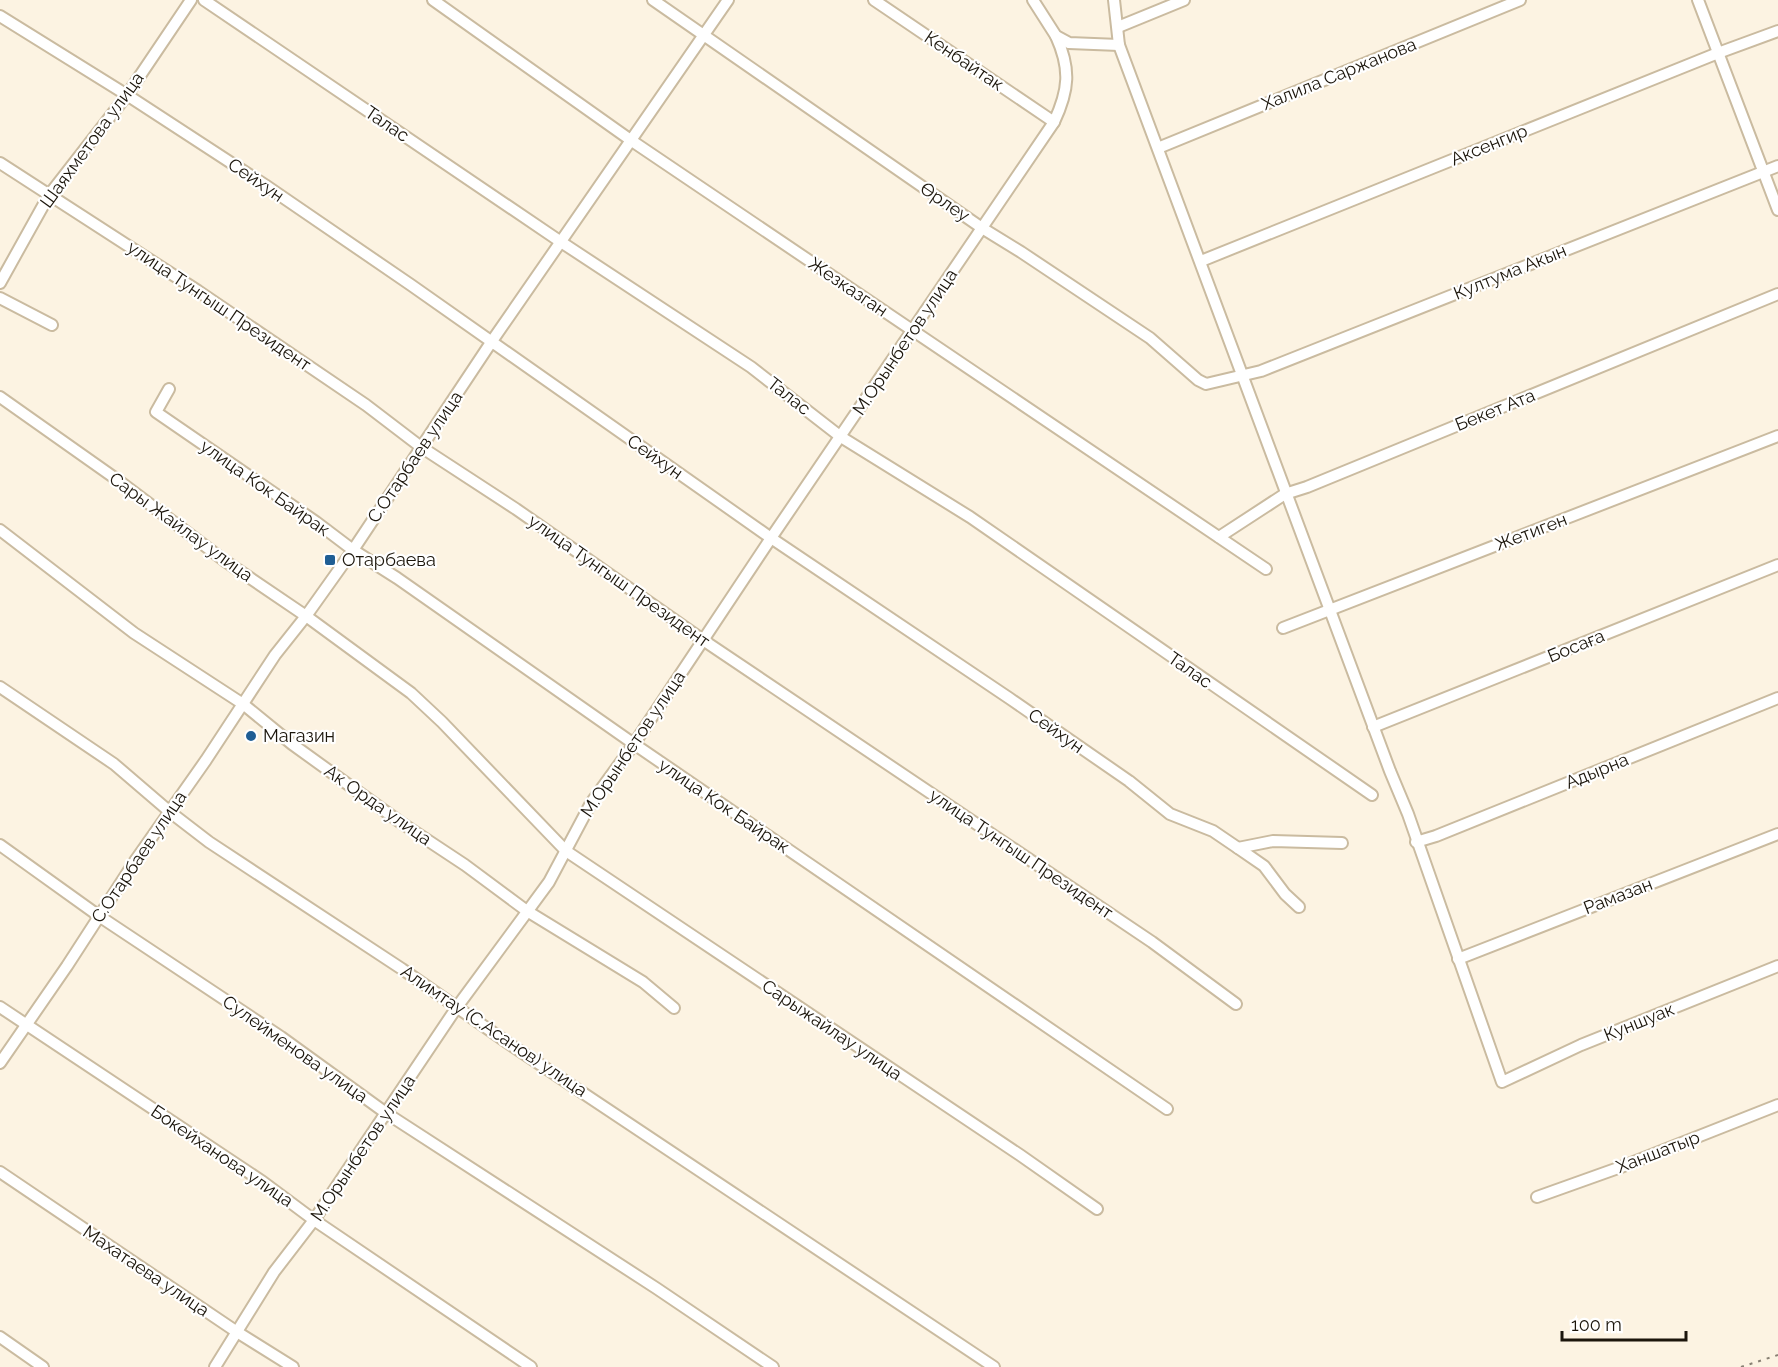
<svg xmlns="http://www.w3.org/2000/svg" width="1778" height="1367" viewBox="0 0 1778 1367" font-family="Raleway,sans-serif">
  <rect width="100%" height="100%" fill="#fcf3e2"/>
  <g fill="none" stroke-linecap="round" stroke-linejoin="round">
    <defs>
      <g id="minor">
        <polyline points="204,0 561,242 751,367 841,437 970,517 1372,795"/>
        <polyline points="433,0 632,141 1266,569"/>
        <polyline points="653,0 982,228 1021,252 1150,338 1198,380 1206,384 1261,371 1778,166"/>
        <polyline points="874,0 1054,122"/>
        <polyline points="1033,0 1056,36 1069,43 1119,45"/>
        <path d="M 1114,0 L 1119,45 C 1210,287 1300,529 1390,771 L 1408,814 L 1502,1082 L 1581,1045 L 1778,966"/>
        <polyline points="1698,0 1778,210"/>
        <polyline points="0,16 127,95 265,185 411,285 771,538 1009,698 1129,781 1170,814 1213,831 1238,848 1264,866 1285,894 1299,907"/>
        <polyline points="1118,27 1184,0"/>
        <polyline points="1158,148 1520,0"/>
        <polyline points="0,163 198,291 366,405 421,447 516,509 703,640 1152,942 1236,1004"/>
        <polyline points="1201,261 1718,53 1778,31"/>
        <polyline points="0,283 49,195 127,95 191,0"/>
        <polyline points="0,298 52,325"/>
        <polyline points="169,389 156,412 316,522 353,550 397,578 634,744 1167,1109"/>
        <polyline points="0,397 119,481 225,561 306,616 411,693 442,722 566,851 1020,1155 1097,1209"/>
        <polyline points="0,530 134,633 243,704 292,744 400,822 465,865 527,911 643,982 674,1008"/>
        <polyline points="1219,537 1285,494 1307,487 1778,294"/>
        <polyline points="1283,628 1778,436"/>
        <polyline points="0,687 114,764 170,812 209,842 402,969 508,1043 994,1367"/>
        <polyline points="1373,727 1778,565"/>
        <polyline points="1416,842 1436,836 1778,698"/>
        <polyline points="0,845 99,916 281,1037 386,1113 656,1288 773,1367"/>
        <polyline points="1238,848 1273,841 1342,843"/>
        <polyline points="1458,959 1778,834"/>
        <polyline points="0,1007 263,1182 314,1220 531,1367"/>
        <polyline points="0,1063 67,966 135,861 206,760 275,655 306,616 353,550 492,341 728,0"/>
        <polyline points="0,1172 237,1332 293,1367"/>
        <polyline points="1537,1197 1621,1167 1778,1105"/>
        <polyline points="0,1337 43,1367"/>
        <path d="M 215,1367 L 274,1272 L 314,1220 L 457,1007 L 549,882 L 591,803 L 634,744 L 771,538 L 1054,122 C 1069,90 1071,69 1056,36"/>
      </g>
    </defs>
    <use href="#minor" stroke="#cabba0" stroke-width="14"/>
    <use href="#minor" stroke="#fff" stroke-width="10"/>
    <polyline stroke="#888073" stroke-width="2" stroke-dasharray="3 6" stroke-linecap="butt" points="1741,1367 1778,1355"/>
  </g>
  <g fill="#1f5e94" stroke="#fff" stroke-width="2">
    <rect x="324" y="554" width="12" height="12" rx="3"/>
    <circle cx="251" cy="736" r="6"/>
  </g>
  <g text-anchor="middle" stroke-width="4.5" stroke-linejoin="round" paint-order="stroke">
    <g font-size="18" fill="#1b150b" stroke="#fff">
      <text transform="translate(964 61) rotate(34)" y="6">Кенбайтак</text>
      <text transform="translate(1339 74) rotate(-22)" y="6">Халила Саржанова</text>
      <text transform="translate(387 124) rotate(34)" y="6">Талас</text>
      <text transform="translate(92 140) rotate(-54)" y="6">Шаяхметова улица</text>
      <text transform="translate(1489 145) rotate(-22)" y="6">Аксенгир</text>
      <text transform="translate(256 180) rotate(34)" y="6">Сейхун</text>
      <text transform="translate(945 202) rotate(34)" y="6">Өрлеу</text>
      <text transform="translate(1510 272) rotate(-22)" y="6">Култума Акын</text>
      <text transform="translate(848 287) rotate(34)" y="6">Жезказган</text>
      <text transform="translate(219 306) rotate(34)" y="6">улица Тунгыш Президент</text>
      <text transform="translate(905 342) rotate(-56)" y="6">М.Орынбетов улица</text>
      <text transform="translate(789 396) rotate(38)" y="6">Талас</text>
      <text transform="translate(1495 410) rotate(-22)" y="6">Бекет Ата</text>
      <text transform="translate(415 457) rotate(-56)" y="6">С.Отарбаев улица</text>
      <text transform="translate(655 457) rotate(35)" y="6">Сейхун</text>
      <text transform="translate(265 488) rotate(35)" y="6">улица Кок Байрак</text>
      <text transform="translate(181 527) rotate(36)" y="6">Сары Жайлау улица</text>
      <text transform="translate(1531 532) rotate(-21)" y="6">Жетиген</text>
      <text transform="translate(619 581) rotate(35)" y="6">улица Тунгыш Президент</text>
      <text transform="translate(1576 646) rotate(-22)" y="6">Босаға</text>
      <text transform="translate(1190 670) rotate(35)" y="6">Талас</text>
      <text transform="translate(1056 731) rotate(35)" y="6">Сейхун</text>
      <text transform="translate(633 744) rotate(-56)" y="6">М.Орынбетов улица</text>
      <text transform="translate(1597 771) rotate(-22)" y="6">Адырна</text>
      <text transform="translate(378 805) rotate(35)" y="6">Ак Орда улица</text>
      <text transform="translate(724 806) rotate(34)" y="6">улица Кок Байрак</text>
      <text transform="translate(1021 854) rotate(34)" y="6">улица Тунгыш Президент</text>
      <text transform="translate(139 857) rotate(-56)" y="6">С.Отарбаев улица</text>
      <text transform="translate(1618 896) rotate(-21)" y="6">Рамазан</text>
      <text transform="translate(1639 1022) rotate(-22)" y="6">Куншуак</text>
      <text transform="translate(832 1030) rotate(34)" y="6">Сарыжайлау улица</text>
      <text transform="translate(494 1031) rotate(34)" y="6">Алимтау (С.Асанов) улица</text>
      <text transform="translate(295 1049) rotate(35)" y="6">Сулейменова улица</text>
      <text transform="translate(363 1148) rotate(-56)" y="6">М.Орынбетов улица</text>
      <text transform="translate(1658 1152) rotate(-21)" y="6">Ханшатыр</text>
      <text transform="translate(222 1156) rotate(34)" y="6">Бокейханова улица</text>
      <text transform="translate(146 1271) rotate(34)" y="6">Махатаева улица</text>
    </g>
    <g font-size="18" fill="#1b150b" stroke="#fff" text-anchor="start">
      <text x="342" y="566">Отарбаева</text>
      <text x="263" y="742">Магазин</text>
    </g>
  </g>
  <path d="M1562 1331v9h124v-9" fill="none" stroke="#1b150b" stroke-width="3"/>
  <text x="1571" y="1331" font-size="18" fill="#1b150b" stroke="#ffffff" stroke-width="4.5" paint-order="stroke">100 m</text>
</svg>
